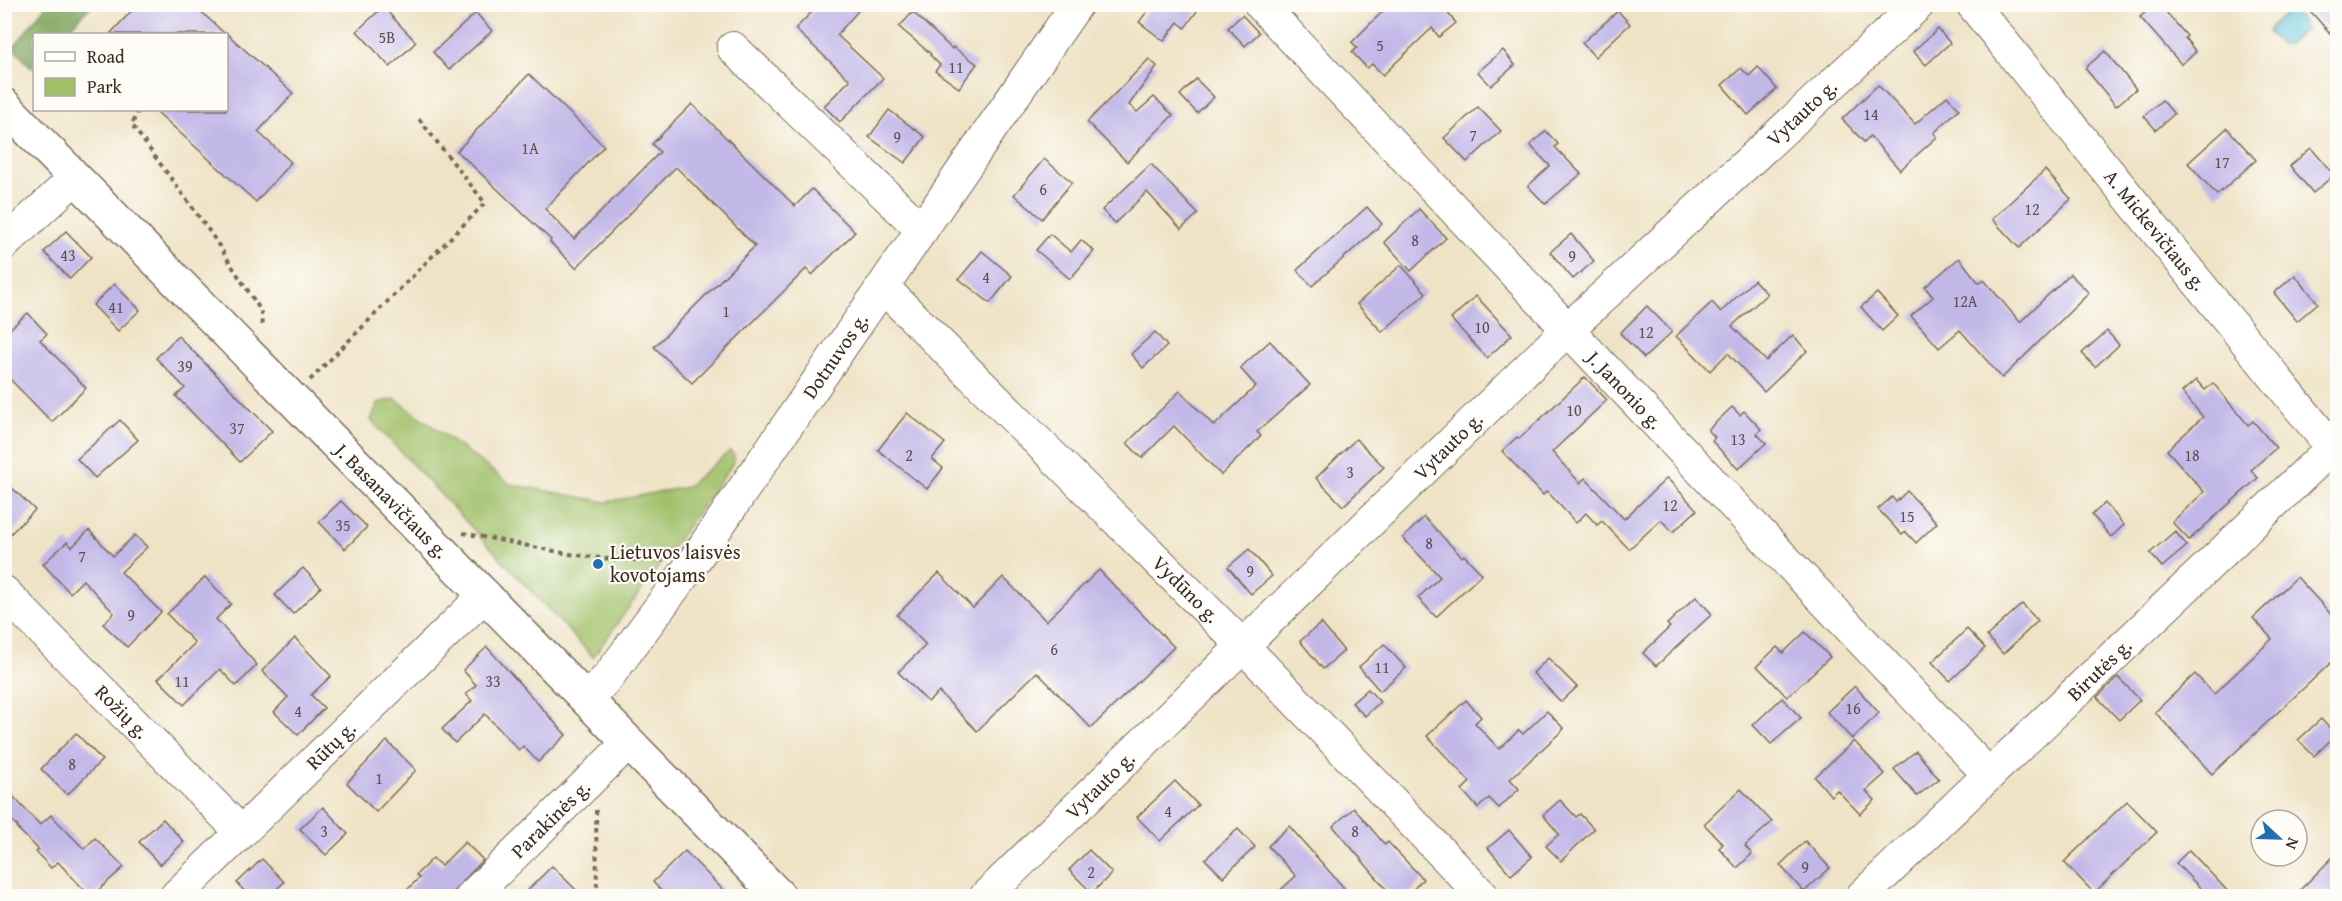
<svg xmlns="http://www.w3.org/2000/svg" width="2342" height="901" viewBox="0 0 2342 901" font-family="'Gentium Book Plus',serif">
  <rect width="100%" height="100%" fill="#fdfcf7"/>
  <filter id="ink" filterUnits="userSpaceOnUse"><feTurbulence type="fractalNoise" baseFrequency=".0167" numOctaves="2"/><feDisplacementMap in="SourceGraphic" scale="12" xChannelSelector="R" yChannelSelector="G"/><feConvolveMatrix kernelMatrix="1 2 1 2 8 2 1 2 1" color-interpolation-filters="sRGB"/></filter>
  <filter id="wash" filterUnits="userSpaceOnUse"><feTurbulence type="fractalNoise" baseFrequency=".008" numOctaves="4" result="noise"/><feDisplacementMap in="SourceGraphic" scale="24" xChannelSelector="R" yChannelSelector="G"/><feGaussianBlur stdDeviation="1.35" result="paint"/><feColorMatrix in="noise" values="0 0 0 0 0 0 0 0 0 0 0 0 0 0 0 0 0 1.4 0 .05"/><feComposite in="paint" operator="in"/></filter>
  <g filter="url(#wash)">
    <rect width="100%" height="100%" fill="#efe3c6"/>
    <polygon fill="#a0c069" stroke="#6e7544" stroke-width="1.5" points="396,399 510,484 606,502 686,487 730,451 734,455 734,462 593,657 371,420 378,403"/>
    <polygon fill="#80a65d" stroke="#5e683e" stroke-width="1.5" points="47,4 92,5 64,34 34,34 34,66 32,68 13,48"/>
    <path fill="#5ec2dc" stroke="#4c767d" stroke-width="1.5" d="M 2290,13 C 2299,15 2304,20 2306,30 L 2287,45 L 2281,45 L 2268,33 C 2271,22 2281,17 2290,13 Z"/>
    <g id="blocks">
      <g fill="#c2b8e8">
        <polygon points="138,4 193,4 225,34 110,34"/>
        <polygon points="820,4 864,4 837,35 883,78 840,122 824,106 850,80 795,29"/>
        <polygon points="1153,4 1202,4 1185,28 1178,22 1164,41 1139,22"/>
        <polygon points="1390,4 1440,4 1456,23 1439,37 1432,28 1383,75 1372,64 1367,68 1352,52 1357,48 1352,42"/>
        <polygon points="2155,4 2159,4 2187,36 2185,38 2196,52 2181,64 2140,17"/>
        <polygon points="2304,4 2337,4 2337,41"/>
        <polygon points="383,7 416,42 390,67 357,31"/>
        <polygon points="1618,11 1630,24 1595,57 1582,43"/>
        <polygon points="913,12 952,49 953,47 977,64 959,88 935,71 940,65 930,55 931,54 899,27"/>
        <polygon points="476,13 492,31 449,70 433,52"/>
        <polygon points="1242,15 1259,33 1245,46 1228,28"/>
        <polygon points="1938,29 1950,43 1926,65 1913,51"/>
        <polygon points="226,33 293,93 258,132 291,162 256,202 155,110 226,110"/>
        <polygon points="1503,50 1515,65 1491,86 1478,72"/>
        <polygon points="2105,51 2136,89 2116,106 2085,68"/>
        <polygon points="1149,59 1157,66 1129,105 1137,112 1154,97 1173,115 1127,162 1087,122"/>
        <polygon points="1758,67 1777,89 1748,115 1722,85 1741,68 1749,76"/>
        <polygon points="529,74 604,146 545,209 574,239 660,152 652,144 692,104 795,206 812,189 855,232 812,275 806,269 692,383 654,347 755,246 676,167 576,268 550,242 551,240 457,151"/>
        <polygon points="1196,79 1214,97 1197,113 1180,95"/>
        <polygon points="1878,85 1915,124 1947,96 1959,109 1934,133 1937,137 1900,170 1870,136 1864,142 1842,119"/>
        <polygon points="2162,100 2174,114 2156,130 2144,116"/>
        <polygon points="1478,107 1501,131 1467,162 1444,138"/>
        <polygon points="889,110 925,137 905,163 869,137"/>
        <polygon points="2227,128 2256,160 2217,195 2188,163"/>
        <polygon points="1546,131 1558,144 1555,147 1581,174 1545,204 1528,186 1550,166 1530,145"/>
        <polygon points="2311,148 2334,175 2313,193 2290,166"/>
        <polygon points="1044,159 1072,182 1042,219 1014,195"/>
        <polygon points="1151,164 1198,214 1181,229 1147,192 1115,223 1102,210"/>
        <polygon points="2045,170 2071,199 2019,248 1992,219"/>
        <polygon points="1367,207 1382,224 1312,286 1297,270"/>
        <polygon points="1419,209 1446,238 1411,271 1384,242"/>
        <polygon points="66,231 91,257 70,279 44,252"/>
        <polygon points="1050,234 1071,252 1081,240 1094,251 1070,279 1036,250"/>
        <polygon points="1571,234 1594,261 1573,279 1550,252"/>
        <polygon points="982,251 1012,276 990,303 959,279"/>
        <polygon points="1959,258 1979,283 1984,280 2020,322 2070,274 2089,293 2002,378 1960,330 1939,348 1911,316 1933,297 1925,287"/>
        <polygon points="1401,265 1426,293 1382,332 1357,304"/>
        <polygon points="2295,275 2318,303 2297,321 2274,293"/>
        <polygon points="1754,280 1767,294 1732,326 1766,361 1793,335 1807,351 1764,392 1728,353 1710,371 1676,336 1712,302 1721,312"/>
        <polygon points="114,284 140,310 118,331 93,305"/>
        <polygon points="1877,293 1898,316 1882,331 1861,307"/>
        <polygon points="1476,296 1512,335 1487,358 1451,319"/>
        <polygon points="1647,306 1672,332 1644,358 1620,333"/>
        <polygon points="28,313 47,334 40,340 86,388 52,422 4,373 4,334"/>
        <polygon points="2107,331 2119,345 2095,367 2082,353"/>
        <polygon points="1155,332 1167,346 1143,368 1131,354"/>
        <polygon points="178,336 272,431 240,462 176,396 185,388 156,358"/>
        <polygon points="1270,341 1310,385 1257,432 1261,436 1221,475 1174,426 1142,458 1127,443 1180,391 1214,426 1256,386 1240,368"/>
        <polygon points="1585,377 1607,400 1552,452 1580,483 1585,478 1624,519 1667,478 1697,510 1673,532 1661,520 1629,549 1602,521 1597,525 1586,513 1576,523 1547,491 1543,495 1502,451 1517,437 1519,439"/>
        <polygon points="2196,380 2205,390 2213,383 2248,425 2253,421 2276,448 2251,470 2258,478 2189,540 2172,522 2204,492 2167,450 2203,417 2182,392"/>
        <polygon points="1732,407 1740,415 1744,411 1761,429 1757,434 1766,443 1738,469 1712,441 1715,437 1708,430"/>
        <polygon points="907,413 945,443 932,459 943,468 927,489 878,450"/>
        <polygon points="120,420 138,440 95,478 77,459"/>
        <polygon points="1356,439 1384,467 1343,506 1316,478"/>
        <polygon points="4,480 35,510 4,540"/>
        <polygon points="1907,491 1937,523 1916,543 1906,532 1902,535 1878,509 1892,497 1896,502"/>
        <polygon points="341,501 367,527 345,549 319,522"/>
        <polygon points="2105,503 2124,525 2111,537 2092,515"/>
        <polygon points="1424,517 1462,557 1464,555 1482,574 1436,617 1418,598 1440,577 1403,538"/>
        <polygon points="89,530 113,556 135,535 147,547 121,572 161,612 127,647 103,624 114,613 83,580 70,593 43,564 67,542 72,547"/>
        <polygon points="2175,531 2187,546 2162,567 2150,553"/>
        <polygon points="1249,549 1272,576 1251,594 1228,567"/>
        <polygon points="303,568 321,587 293,614 275,595"/>
        <polygon points="1099,570 1174,647 1091,728 1037,672 977,731 939,692 928,702 898,672 926,645 897,615 939,573 973,608 1003,577 1046,621"/>
        <polygon points="205,577 231,604 216,619 257,665 236,686 220,669 184,705 158,679 195,643 167,614"/>
        <polygon points="2297,577 2337,621 2337,657 2212,774 2155,712 2195,674 2214,694 2272,639 2253,618"/>
        <polygon points="1696,597 1712,614 1656,666 1643,653 1670,627 1667,624"/>
        <polygon points="2022,604 2038,621 2003,654 1987,636"/>
        <polygon points="1321,623 1344,651 1323,669 1300,641"/>
        <polygon points="1967,629 1985,648 1950,681 1932,662"/>
        <polygon points="1805,632 1830,657 1787,697 1757,666 1777,647 1783,653"/>
        <polygon points="295,638 331,676 311,695 324,708 298,735 274,712 288,697 262,671"/>
        <polygon points="1384,644 1406,668 1380,691 1359,667"/>
        <polygon points="487,647 566,735 538,762 523,746 519,750 485,714 455,743 442,729 472,701 466,694 476,685 463,670"/>
        <polygon points="1548,658 1577,687 1561,702 1533,673"/>
        <polygon points="2118,677 2140,700 2119,720 2097,697"/>
        <polygon points="1855,686 1879,713 1852,739 1827,712"/>
        <polygon points="1368,689 1380,702 1365,716 1352,703"/>
        <polygon points="1782,698 1801,718 1771,744 1753,725"/>
        <polygon points="1466,700 1481,717 1475,723 1499,749 1519,730 1523,734 1547,711 1564,729 1510,779 1519,789 1499,808 1489,798 1478,808 1462,790 1470,782 1427,736"/>
        <polygon points="2321,719 2336,735 2314,756 2298,740"/>
        <polygon points="76,733 102,760 67,795 41,769"/>
        <polygon points="387,741 416,770 376,812 347,783"/>
        <polygon points="1854,741 1885,774 1866,791 1875,800 1860,814 1837,790 1831,796 1815,777"/>
        <polygon points="1916,751 1939,779 1917,796 1894,769"/>
        <polygon points="1175,781 1198,805 1160,841 1137,817"/>
        <polygon points="4,787 40,825 51,815 84,849 95,838 124,867 91,897 58,862 51,868 36,852 39,850 17,828 18,827 4,812"/>
        <polygon points="1741,789 1772,822 1745,846 1752,854 1737,868 1719,848 1723,844 1704,824"/>
        <polygon points="1560,800 1576,817 1580,814 1594,829 1561,861 1546,846 1559,834 1543,815"/>
        <polygon points="2127,801 2157,832 2094,893 2064,862"/>
        <polygon points="323,807 348,834 326,855 300,829"/>
        <polygon points="1354,808 1385,845 1388,842 1423,879 1406,897 1393,897 1333,826"/>
        <polygon points="163,819 184,842 160,865 139,842"/>
        <polygon points="1289,826 1344,888 1336,897 1273,897 1296,876 1268,846"/>
        <polygon points="1238,829 1255,847 1223,877 1205,859"/>
        <polygon points="1509,830 1532,857 1511,875 1488,848"/>
        <polygon points="1805,841 1830,868 1804,892 1780,865"/>
        <polygon points="465,842 483,860 448,897 400,897 419,878 416,875 433,858 441,866"/>
        <polygon points="1089,850 1112,873 1092,893 1069,870"/>
        <polygon points="2189,850 2233,897 2209,897 2176,863"/>
        <polygon points="685,851 730,897 667,897 653,882"/>
        <polygon points="2337,853 2337,897 2293,897"/>
        <polygon points="262,859 284,882 269,897 250,897 237,883"/>
        <polygon points="552,866 583,897 521,897"/>
      </g>
    </g>
  </g>
  <g filter="url(#ink)">
    <use href="#blocks" fill-opacity="0" stroke="#7a6b59" stroke-width="1.5"/>
    <g fill="none" stroke-linecap="round" stroke-linejoin="round">
      <defs>
        <g id="minor">
          <path id="s1" d="M 1260,4 L 1989,775"/>
          <path id="s2" d="M 1972,4 L 2338,455"/>
          <polyline points="733,48 922,230"/>
          <polyline points="4,244 75,178"/>
          <path id="s3" d="M 883,287 L 1243,646 L 1483,896"/>
          <path id="s4" d="M 4,592 L 241,832"/>
          <path id="s5" d="M 587,699 L 608,677 L 694,561 L 1077,4"/>
          <path id="s6" d="M 176,896 L 485,595"/>
          <path id="s7" d="M 472,896 L 628,743"/>
          <path id="s8" d="M 986,896 L 1567,330 L 1919,4"/>
          <path id="s9" d="M 1862,896 L 2338,442"/>
        </g>
        <g id="major">
          <path id="s10" d="M 4,105 L 779,896"/>
        </g>
      </defs>
      <use href="#minor" stroke="#7a6b59" stroke-width="34"/>
      <use href="#major" stroke="#7a6b59" stroke-width="36"/>
      <g stroke="#7a6b59" stroke-width="4" stroke-dasharray="4.5 4.5" stroke-linecap="butt">
        <polyline points="138,110 132,125 210,232 261,311 262,328"/>
        <polyline points="310,380 485,203 419,119"/>
        <polyline points="463,533 569,554 616,560 663,560"/>
        <polyline points="596,810 597,896"/>
      </g>
      <use href="#minor" stroke="#fff" stroke-width="32"/>
      <use href="#major" stroke="#fff" stroke-width="33"/>
    </g>
  </g>
  <circle fill="#1f6fb2" stroke="#fdfcf7" stroke-width="2" cx="598" cy="564" r="6"/>
  <g text-anchor="middle" stroke-width="4.5" stroke-linejoin="round" paint-order="stroke">
    <g font-size="16" fill="#5d4e50">
      <text x="387" y="43">5B</text>
      <text x="1380" y="51">5</text>
      <text x="956" y="73">11</text>
      <text x="1871" y="120">14</text>
      <text x="1473" y="141">7</text>
      <text x="897" y="143">9</text>
      <text x="530" y="154">1A</text>
      <text x="2222" y="168">17</text>
      <text x="1043" y="195">6</text>
      <text x="2032" y="215">12</text>
      <text x="1415" y="246">8</text>
      <text x="68" y="261">43</text>
      <text x="1572" y="262">9</text>
      <text x="986" y="283">4</text>
      <text x="1965" y="307">12A</text>
      <text x="116" y="313">41</text>
      <text x="726" y="317">1</text>
      <text x="1482" y="333">10</text>
      <text x="1646" y="338">12</text>
      <text x="185" y="372">39</text>
      <text x="1574" y="416">10</text>
      <text x="237" y="434">37</text>
      <text x="1738" y="445">13</text>
      <text x="909" y="461">2</text>
      <text x="2192" y="461">18</text>
      <text x="1350" y="478">3</text>
      <text x="1670" y="511">12</text>
      <text x="1907" y="522">15</text>
      <text x="343" y="531">35</text>
      <text x="1429" y="549">8</text>
      <text x="82" y="562">7</text>
      <text x="1250" y="577">9</text>
      <text x="131" y="621">9</text>
      <text x="1054" y="655">6</text>
      <text x="1382" y="673">11</text>
      <text x="182" y="687">11</text>
      <text x="493" y="687">33</text>
      <text x="1853" y="714">16</text>
      <text x="298" y="717">4</text>
      <text x="72" y="770">8</text>
      <text x="379" y="784">1</text>
      <text x="1168" y="817">4</text>
      <text x="324" y="837">3</text>
      <text x="1355" y="837">8</text>
      <text x="1805" y="873">9</text>
      <text x="1091" y="878">2</text>
    </g>
    <g font-size="20" fill="#3b2a1e" stroke="#fdfcf7">
      <text dy="7" stroke="none"><textPath href="#s8" startOffset="1131">Vytauto g.</textPath></text>
      <text dy="7" stroke="none"><textPath href="#s2" startOffset="291">A. Mickevičiaus g.</textPath></text>
      <text dy="7" stroke="none"><textPath href="#s5" startOffset="424">Dotnuvos g.</textPath></text>
      <text dy="7" stroke="none"><textPath href="#s1" startOffset="531">J. Janonio g.</textPath></text>
      <text dy="7" stroke="none"><textPath href="#s8" startOffset="645">Vytauto g.</textPath></text>
      <text dy="7" stroke="none"><textPath href="#s10" startOffset="554">J. Basanavičiaus g.</textPath></text>
      <text dy="7" stroke="none"><textPath href="#s3" startOffset="428">Vydūno g.</textPath></text>
      <text dy="7" stroke="none"><textPath href="#s9" startOffset="328">Birutės g.</textPath></text>
      <text dy="7" stroke="none"><textPath href="#s4" startOffset="168">Rožių g.</textPath></text>
      <text dy="7" stroke="none"><textPath href="#s6" startOffset="216">Rūtų g.</textPath></text>
      <text dy="7" stroke="none"><textPath href="#s8" startOffset="159">Vytauto g.</textPath></text>
      <text dy="7" stroke="none"><textPath href="#s7" startOffset="110">Parakinės g.</textPath></text>
    </g>
    <g font-size="20" fill="#3b2a1e" stroke="#fdfcf7" text-anchor="start">
      <text x="610" y="559">Lietuvos laisvės<tspan x="610" dy="23">kovotojams</tspan></text>
    </g>
  </g>
  <rect width="2342" height="901" fill="none" stroke="#fdfcf7" stroke-width="24"/>
  <rect x="33" y="33" width="195" height="78" fill="#fdfcf7" stroke="#afa8a0" stroke-width="1.5"/>
  <rect x="45" y="52" width="30" height="9" fill="#ffffff" stroke="#afa8a0" stroke-width="1.5"/>
  <text x="87" y="63" font-size="18" fill="#3b2a1e">Road</text>
  <rect x="45" y="78" width="30" height="18" fill="#a0c069" stroke="#afa8a0" stroke-width="1.5"/>
  <text x="87" y="93" font-size="18" fill="#3b2a1e">Park</text>
  <g transform="translate(2279 838) rotate(112)"><circle r="28" fill="#fdfcf7" stroke="#afa8a0" stroke-width="1.5"/>
  <path d="M0-4.5L10 22L0 15L-10 22Z" fill="#1f6fb2"/>
  <text y="-9" font-size="16" font-weight="bold" text-anchor="middle" fill="#3b2a1e">N</text>
  </g>
</svg>
